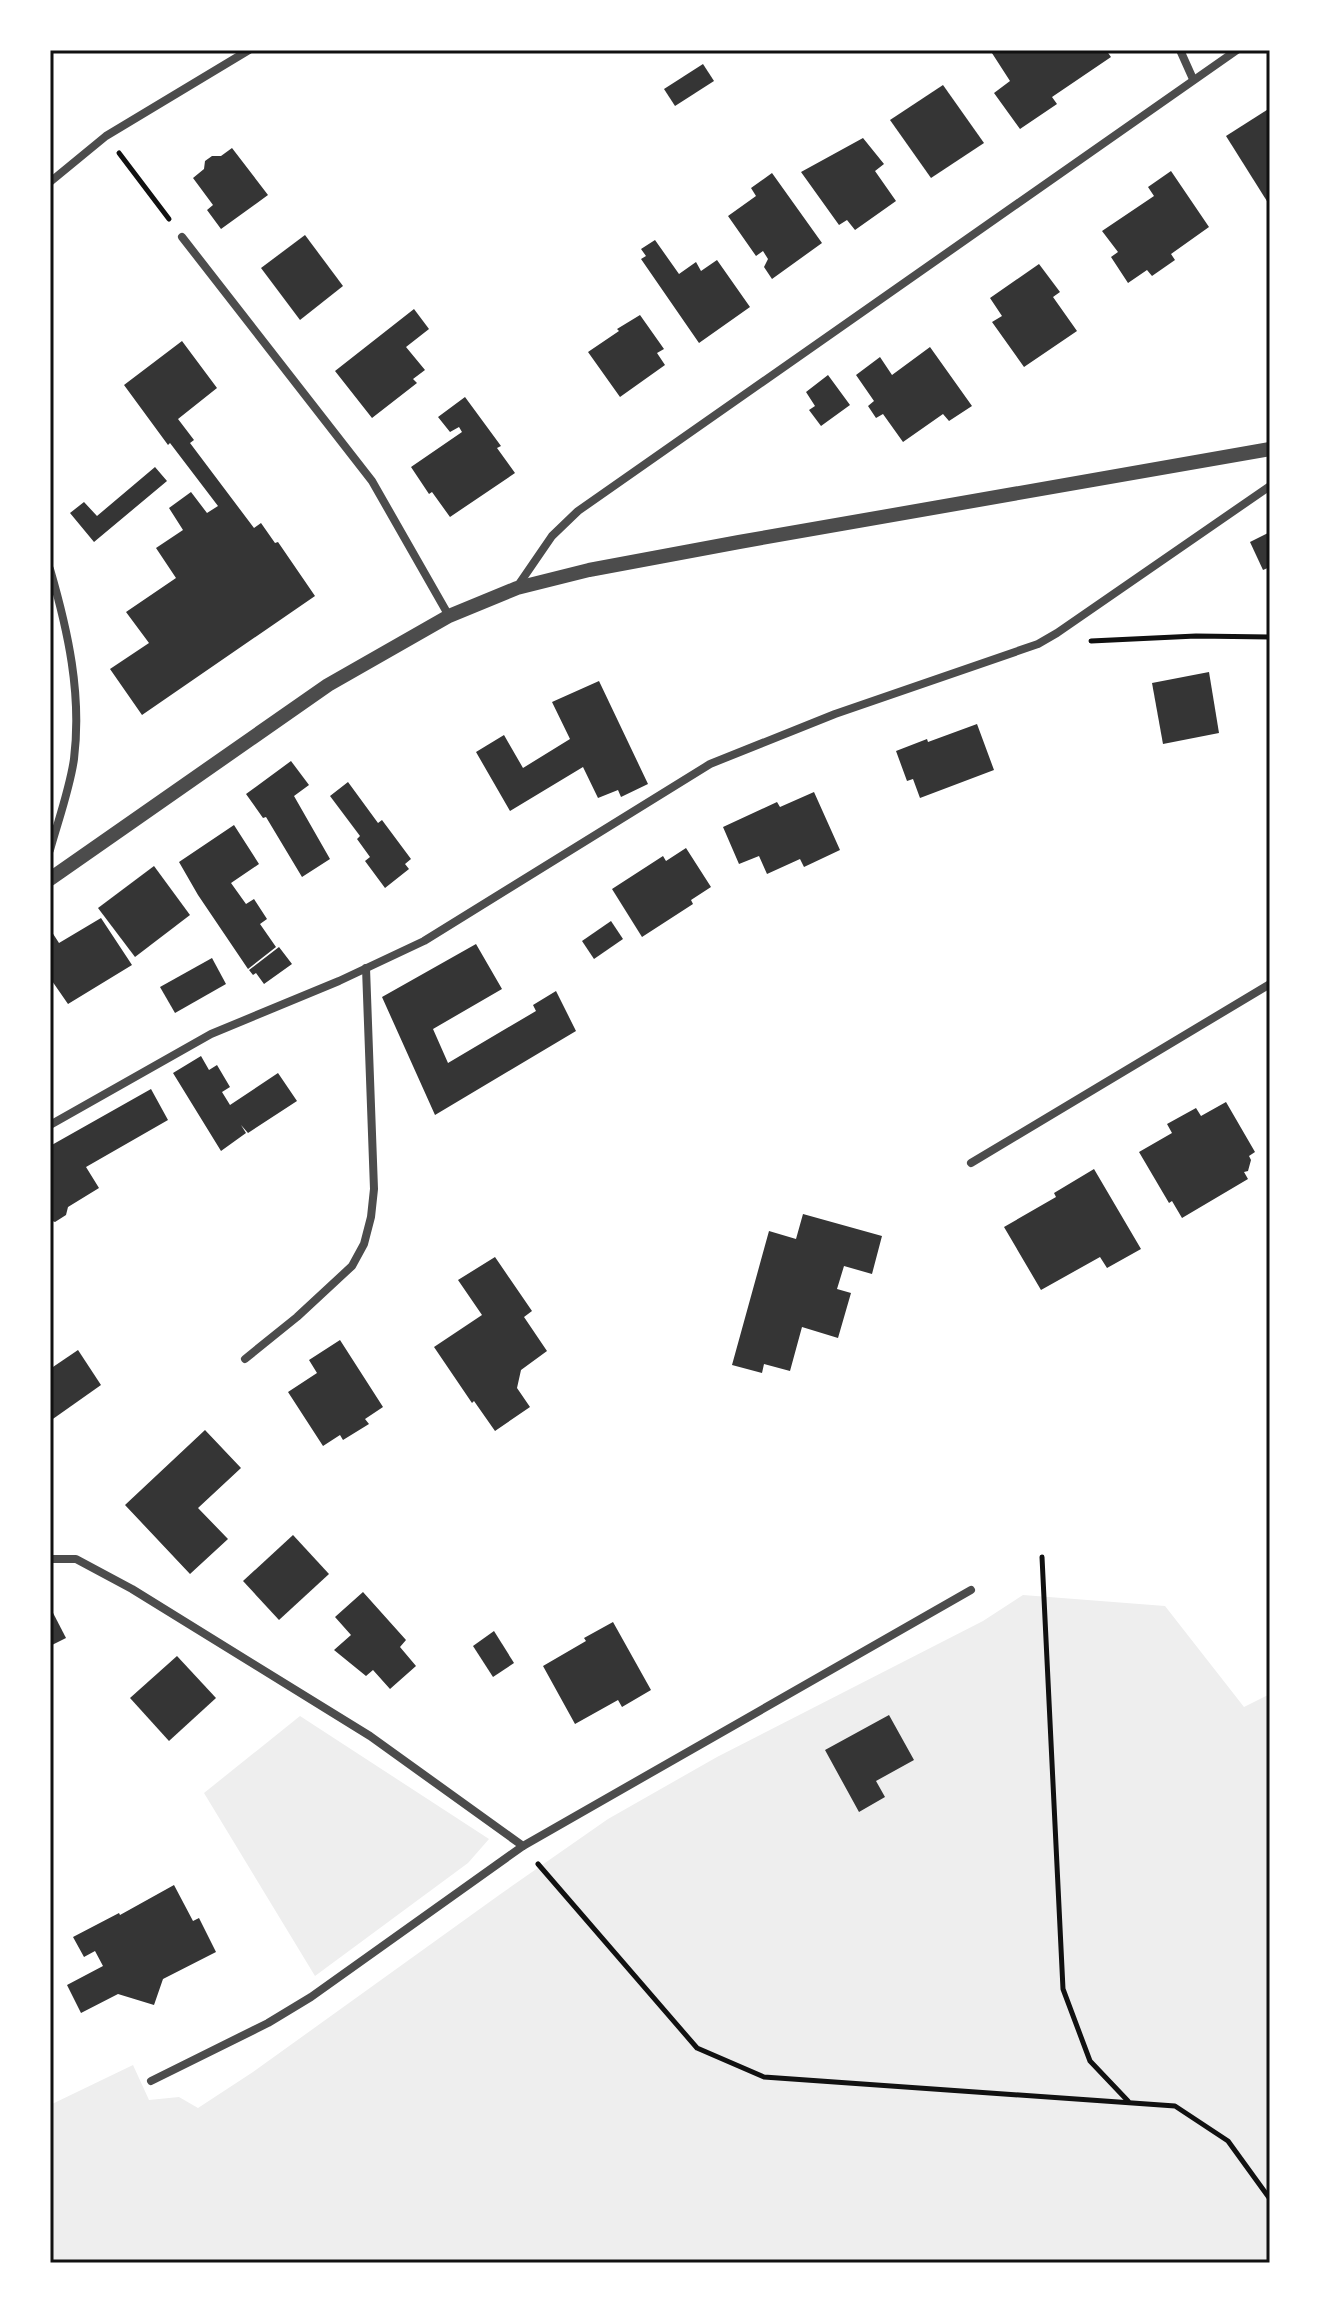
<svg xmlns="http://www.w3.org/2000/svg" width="1320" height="2313" viewBox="0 0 1320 2313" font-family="'Asap Condensed',sans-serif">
  <rect width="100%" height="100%" fill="#fff"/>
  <g fill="#eee">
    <polygon points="1023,1595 1165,1606 1244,1707 1270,1694 1270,2263 50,2263 50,2105 133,2065 149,2100 179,2097 198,2108 253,2072 502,1893 608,1819 717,1757 983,1621"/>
    <polygon points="300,1716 489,1839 468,1863 315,1976 204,1793"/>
  </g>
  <g fill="#353535">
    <polygon points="990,50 1106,50 1111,57 1052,97 1057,104 1020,129 994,93 1010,81"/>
    <polygon points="703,64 714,81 675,106 664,89"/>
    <polygon points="943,85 984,143 931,178 890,120"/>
    <polygon points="1270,108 1270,206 1226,136"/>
    <polygon points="863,138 884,164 875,171 896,201 855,230 847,220 839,225 801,172"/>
    <polygon points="232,148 268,195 221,229 207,210 213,205 193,178 204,169 205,161 212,156 221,156"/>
    <polygon points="1171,171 1209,227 1171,254 1175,260 1152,276 1147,270 1128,283 1111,257 1118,252 1102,231 1154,196 1148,187"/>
    <polygon points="772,173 822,243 772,279 764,267 768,259 763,251 756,256 728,216 756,196 751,188"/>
    <polygon points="305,235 343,286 300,320 261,268"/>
    <polygon points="655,240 679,274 696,262 701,271 717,260 750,307 699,343 641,259 646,256 641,249"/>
    <polygon points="1039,264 1060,292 1053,297 1077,331 1024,367 992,322 1002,316 990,298"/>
    <polygon points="414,309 429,329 406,347 425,370 413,379 417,383 372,418 335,371"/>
    <polygon points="640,315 664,349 657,353 665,365 620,397 588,352 619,331 617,329"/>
    <polygon points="182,341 217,388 178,419 194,440 190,443 254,528 261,523 275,543 278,542 315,596 142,715 110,669 149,643 126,612 176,578 156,548 183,530 169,508 191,492 207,513 218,506 170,443 168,445 124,385"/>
    <polygon points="930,347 972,406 949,421 943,414 903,442 883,414 876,418 868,406 874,401 856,375 880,357 892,375"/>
    <polygon points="828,375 850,405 821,426 809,410 815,406 806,392"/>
    <polygon points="465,397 501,446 497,448 515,473 450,517 432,492 429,494 411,467 462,432 459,427 450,432 438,417"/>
    <polygon points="155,467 167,481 94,542 70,513 84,502 97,516"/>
    <polygon points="1270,532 1270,567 1263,570 1250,542"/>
    <polygon points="1209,672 1219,733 1163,744 1152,683"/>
    <polygon points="599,681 648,784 621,797 618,790 598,798 583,767 510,811 476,752 504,735 523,768 570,739 552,702"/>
    <polygon points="977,724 994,770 920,798 913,779 907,781 896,751 927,739 928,742"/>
    <polygon points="291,761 309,785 294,796 330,859 302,877 266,817 263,818 246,794"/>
    <polygon points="348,782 378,823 382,820 411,859 405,864 409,869 385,888 365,861 370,857 357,839 360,836 330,796"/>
    <polygon points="814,792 840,850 804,867 800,859 767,874 759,856 739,864 723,827 777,802 780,807"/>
    <polygon points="234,825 259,864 231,883 246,904 254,899 267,919 260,924 276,947 248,969 198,895 179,862"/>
    <polygon points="686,848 711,887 691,900 693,904 642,937 612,889 663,856 666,861"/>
    <polygon points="154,866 190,915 135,957 98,908"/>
    <polygon points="101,918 132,965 68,1004 50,978 50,929 59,943"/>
    <polygon points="611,921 623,939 594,959 582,941"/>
    <polygon points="476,944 502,989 433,1029 448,1063 536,1011 533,1005 556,991 576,1031 435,1115 382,997"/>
    <polygon points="279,947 292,964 264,984 256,973 253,975 249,970"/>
    <polygon points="212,958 226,984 175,1013 160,987"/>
    <polygon points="201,1056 209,1070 217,1065 230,1087 222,1092 230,1105 278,1073 297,1101 248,1133 241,1125 246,1133 221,1151 173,1073"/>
    <polygon points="151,1089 168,1120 86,1167 99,1188 68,1207 66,1215 55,1222 50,1220 50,1146"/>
    <polygon points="1226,1102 1255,1152 1249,1156 1251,1160 1248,1171 1244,1172 1248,1179 1182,1218 1172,1201 1169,1203 1139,1152 1172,1133 1167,1124 1196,1108 1201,1116"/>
    <polygon points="1094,1169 1141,1249 1107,1268 1100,1257 1041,1290 1004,1227 1056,1197 1054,1193"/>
    <polygon points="803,1214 882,1236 872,1274 844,1266 837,1289 851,1293 838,1338 802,1327 790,1371 764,1364 762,1373 732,1365 769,1231 796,1239"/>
    <polygon points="495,1257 532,1311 524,1317 547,1351 521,1370 517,1388 530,1407 495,1431 474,1401 472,1403 434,1347 482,1315 458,1280"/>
    <polygon points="340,1340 383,1407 365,1419 369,1424 343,1440 340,1435 323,1446 288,1392 317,1373 309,1360"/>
    <polygon points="78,1350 101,1385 50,1421 50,1369"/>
    <polygon points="205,1430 241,1468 198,1508 228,1539 190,1574 125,1505"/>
    <polygon points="293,1535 329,1574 279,1620 243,1581"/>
    <polygon points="363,1592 406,1640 400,1647 416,1666 390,1689 373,1670 366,1676 334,1650 351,1635 335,1617"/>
    <polygon points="50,1607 66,1638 50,1646"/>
    <polygon points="613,1622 651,1690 622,1707 618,1700 575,1724 543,1666 586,1641 584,1638"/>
    <polygon points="494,1631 514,1663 493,1677 473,1646"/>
    <polygon points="177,1656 216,1698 169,1741 130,1698"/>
    <polygon points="889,1715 914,1760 876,1781 885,1797 859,1812 825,1750"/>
    <polygon points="174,1885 193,1921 199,1918 216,1952 163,1979 154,2005 118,1994 81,2013 67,1985 103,1966 95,1951 84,1957 73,1937 119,1913 120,1915"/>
  </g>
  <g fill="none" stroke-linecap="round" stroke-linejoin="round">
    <g stroke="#111" stroke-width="5">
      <polyline points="119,153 169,219"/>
      <polyline points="1091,641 1196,636 1270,637"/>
      <polyline points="1042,1557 1063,1989 1090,2061 1128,2101"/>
      <polyline points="538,1864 697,2048 764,2077 1175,2106 1228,2141 1270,2199"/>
    </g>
    <g stroke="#4c4c4c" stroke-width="8">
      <polyline points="1180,50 1193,79"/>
      <polyline points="50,182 106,136 249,50"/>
      <polyline points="182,237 372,481 449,616"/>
      <path d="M 50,569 C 68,631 82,694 74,759 C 70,788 58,821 50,850"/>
      <polyline points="517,587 552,536 578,511 1237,50"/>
      <polyline points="50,1125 211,1034 339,981 424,941 710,764 835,714 1038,644 1057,633 1270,486"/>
      <polyline points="971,1163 1270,984"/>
      <polyline points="245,1359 297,1317 352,1266 364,1244 371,1217 374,1189 366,968"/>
      <polyline points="50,1559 76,1559 132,1589 370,1736 523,1846 971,1590"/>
      <polyline points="151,2081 268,2023 311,1997 523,1846"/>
    </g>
    <polyline stroke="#4c4c4c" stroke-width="14" points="50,879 328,685 449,616 517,588 589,570 739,542 1270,449"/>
  </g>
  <rect width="1320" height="2313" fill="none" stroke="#ffffff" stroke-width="104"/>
  <rect x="52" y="52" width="1216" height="2209" fill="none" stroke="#111" stroke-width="3"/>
</svg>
